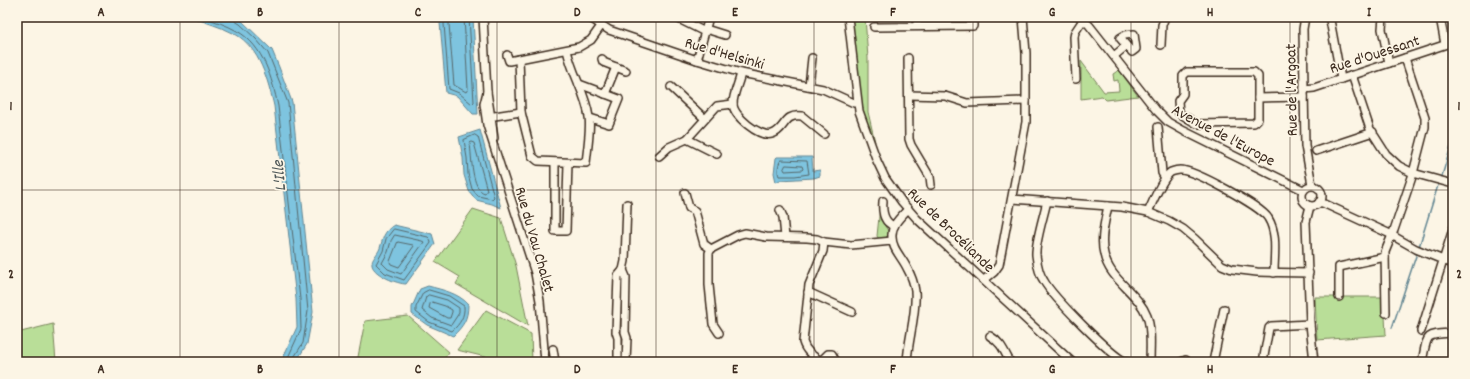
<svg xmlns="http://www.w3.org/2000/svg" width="1470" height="379" viewBox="0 0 1470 379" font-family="Dekko,sans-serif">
  <rect width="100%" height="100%" fill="#fcf5e5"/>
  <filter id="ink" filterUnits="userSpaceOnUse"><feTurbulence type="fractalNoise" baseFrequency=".025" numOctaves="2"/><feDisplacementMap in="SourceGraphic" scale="8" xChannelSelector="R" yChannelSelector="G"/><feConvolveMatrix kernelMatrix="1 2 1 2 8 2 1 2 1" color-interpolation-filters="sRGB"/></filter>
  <g filter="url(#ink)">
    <g fill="#b9de98" stroke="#7a845b">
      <polygon points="850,17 865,17 868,58 868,112 875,142 874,143 860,102"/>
      <polygon points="1081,61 1104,92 1119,91 1118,80 1114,81 1113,74 1119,70 1138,96 1106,100 1102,96 1081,99"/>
      <polygon points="880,207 881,220 887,229 889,233 886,238 880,241 877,236"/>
      <polygon points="473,209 501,218 516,266 528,326 456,284 460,277 435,262"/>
      <polygon points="1315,297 1384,297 1386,335 1317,340"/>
      <polygon points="486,310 531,334 532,362 506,362 457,350"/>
      <polygon points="408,316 449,352 442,362 357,362 365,321"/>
      <polygon points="53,324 56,362 17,362 17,333"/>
    </g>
    <g fill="#7ec4df" stroke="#638692">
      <path d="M 192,17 L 234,17 L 242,21 L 272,50 L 279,67 L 292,102 L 313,312 L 307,344 L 296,362 L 281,362 L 297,327 L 296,299 L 274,106 C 268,81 260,48 235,34 C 222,27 206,23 192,17 Z"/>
      <polygon points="441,17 473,17 478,114 473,114 457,96 446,93 440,23"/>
      <polygon points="480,130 501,208 492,204 476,200 469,191 464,175 463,158 459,137"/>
      <polygon points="777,157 812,157 813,171 820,170 820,176 814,178 780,180 776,182 774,173 776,158"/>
      <path d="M 394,225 L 432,234 L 435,244 L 406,284 C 398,284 374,275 372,265 C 371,259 378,254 380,248 C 383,238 384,231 394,225 Z"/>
      <path d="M 428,286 C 443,290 458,293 468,304 C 468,320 463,326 453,336 L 427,325 L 412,314 L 412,307 L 420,289 Z"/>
    </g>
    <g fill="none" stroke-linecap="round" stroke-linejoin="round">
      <g stroke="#56686b" stroke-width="1">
        <path d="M 203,17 C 214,21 227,25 237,31 C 264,46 272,79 278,106 L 300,299 L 301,329 L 286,362"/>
        <polyline points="234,17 235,21 240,24 256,39 268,53 288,103 308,311 303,343 293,359 293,362"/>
        <polyline points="445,17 444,24 449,89 459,93 472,104 474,102 469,17"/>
        <polyline points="450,17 449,24 454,85 466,92 468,89 464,17"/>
        <polygon points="475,135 478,137 494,197 492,199 478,196 472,189 468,174 467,158 464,140"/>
        <path d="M 471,142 L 474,143 L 487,190 L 485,193 C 471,190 472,156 470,144 Z"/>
        <path d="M 781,160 L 807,161 L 809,174 L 795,176 L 779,176 C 777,172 778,163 781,160 Z"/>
        <polygon points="786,165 802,166 803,169 802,170 785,171 784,169"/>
        <polygon points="394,229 428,237 430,239 431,243 404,280 385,273 376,264 383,251 386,239"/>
        <polygon points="395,235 422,241 424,242 401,274 388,269 382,263 388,252 391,241"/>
        <polygon points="398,242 413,245 414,246 399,267 391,264 390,262"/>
        <path d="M 429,290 L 449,296 L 464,306 C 465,316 460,324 452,331 L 429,322 L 416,312 L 416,307 L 423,293 Z"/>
        <polygon points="429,295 447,300 459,308 459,313 451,325 432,318 422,310 426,297"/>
        <polygon points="432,302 445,306 452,310 452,312 450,318 447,318 429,308 430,304"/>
      </g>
      <g stroke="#638692" stroke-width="1.5">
        <polyline points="1441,179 1453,140"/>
        <polyline points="1419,247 1439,182"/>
        <polyline points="1392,328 1417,253"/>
      </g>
      <defs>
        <g id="minor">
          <polyline points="483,17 487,92 494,138"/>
          <polyline points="589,17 609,30 697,60 741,73 823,89 854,103 857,103"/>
          <polyline points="675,17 703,31 709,30 725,35"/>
          <polyline points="848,17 859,111 877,161 885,178 902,202 917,219 1072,362"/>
          <polyline points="917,17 917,26"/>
          <polyline points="1080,17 1089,25 1156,110 1168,122 1184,131 1303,190"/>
          <polyline points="1305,17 1303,29 1305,146 1312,185"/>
          <polyline points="1383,17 1382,29 1389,63"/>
          <polyline points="1440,17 1445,44"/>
          <polyline points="1330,20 1341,79"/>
          <polyline points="874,27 973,26 973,17"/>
          <polygon points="1134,34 1136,49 1132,52 1120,38 1125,35"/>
          <polyline points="1161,45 1162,25 1165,17"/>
          <polyline points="507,55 509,61 579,47 591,40 601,26"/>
          <polyline points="1114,56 1126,46"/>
          <polyline points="908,58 909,139 911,145 930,177 931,185"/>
          <path d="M 519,59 L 521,112 L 532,156 L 538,161 L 586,163 C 587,152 591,128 589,117 C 586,94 572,74 567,50"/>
          <polyline points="602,59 603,62 626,71"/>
          <polyline points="697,60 709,17"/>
          <polygon points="1187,72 1254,72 1258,76 1258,119 1254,123 1197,124 1179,113 1178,101 1183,94 1183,76"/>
          <path d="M 741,73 C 739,83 733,94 733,104 C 733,116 760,138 772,134 C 786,130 783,113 802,116 L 824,134"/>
          <polyline points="1352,75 1370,129 1386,154 1399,166 1413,173 1453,184"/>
          <polyline points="1076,79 1074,37 1075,32 1085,17"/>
          <polyline points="579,84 619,99 609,124 590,118"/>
          <polyline points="809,86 812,58"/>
          <polyline points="671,87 704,118"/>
          <polyline points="1304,89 1314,88 1453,42"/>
          <polyline points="487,92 484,104 487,125 535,273 540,301 545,362"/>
          <polyline points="605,94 616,67"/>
          <polyline points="909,95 945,96 967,103 1026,101"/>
          <polyline points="1258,98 1304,97"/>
          <polyline points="488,117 521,112"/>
          <polyline points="1158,127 1162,173 1165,178"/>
          <polyline points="1316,151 1373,132"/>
          <polyline points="717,154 687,139 717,106 733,104"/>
          <polyline points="659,156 669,147 687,139"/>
          <polyline points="555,163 555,231 566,231 568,163"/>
          <circle cx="1312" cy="196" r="10"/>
          <polyline points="685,193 689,208 695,211 704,244 711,249"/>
          <polyline points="1012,199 1122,207 1148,212 1169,221 1183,229 1195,239 1222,265 1232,269 1257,272 1309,273"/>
          <path d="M 883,201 C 882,211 883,222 894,226"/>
          <path d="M 1047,201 C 1044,215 1035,243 1036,255 C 1037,264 1039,274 1044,281 C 1052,296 1111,356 1126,362"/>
          <polyline points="1319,202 1325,204 1388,233 1416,249 1453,264"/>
          <path d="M 1108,206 C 1105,221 1100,239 1104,254 C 1109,280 1138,292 1147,316 C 1152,330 1150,348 1150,362"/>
          <polyline points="1310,206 1306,222 1310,324 1314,362"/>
          <polyline points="780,210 783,217 785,237"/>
          <path d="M 1148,212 C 1153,202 1162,178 1171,172 C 1174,171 1177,170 1180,170 C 1195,170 1260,206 1268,218 C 1278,234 1274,255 1274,273"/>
          <polyline points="623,270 626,277 625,332 627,338 626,362"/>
          <polyline points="984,280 994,272 999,265 1026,122 1026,53 1023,17"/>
          <polyline points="808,292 852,312"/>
          <polyline points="1339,297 1339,267 1385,257"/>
          <polyline points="1386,313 1385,252 1394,230 1412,177 1425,127 1425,118 1405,58"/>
          <polyline points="1421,331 1453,229"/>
          <polyline points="719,333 713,324 709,285 709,253 711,249 738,235 745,233 766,237 807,238 817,239 824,242 851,245 892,241"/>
          <path d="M 990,336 C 1001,342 1004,351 1010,362"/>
          <polyline points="553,349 555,362"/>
          <polyline points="821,361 828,354 832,354 836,362"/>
          <polyline points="618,362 618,338 616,332 618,276 623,270 625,261 627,204"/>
          <path d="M 822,362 C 813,356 806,352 803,342 L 809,285 L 823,251 L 824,242"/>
          <path d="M 907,362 C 908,340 917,312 915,291 C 914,283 911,275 907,268 C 902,257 891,248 892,235 C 892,224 901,217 908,209"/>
          <polyline points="1181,362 1186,360"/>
          <polyline points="1213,362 1224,309"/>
          <polyline points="1263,362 1269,328 1271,326 1310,324"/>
          <path d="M 1422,362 C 1428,333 1424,335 1453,333"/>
        </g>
      </defs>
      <use href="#minor" stroke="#3b2a1e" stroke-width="10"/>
      <use href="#minor" stroke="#fcf5e5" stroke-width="7"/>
    </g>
  </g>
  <path fill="none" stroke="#3b2a1e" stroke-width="1" stroke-opacity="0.55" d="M 180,17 L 180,362M 339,17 L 339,362M 497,17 L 497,362M 656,17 L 656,362M 814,17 L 814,362M 973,17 L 973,362M 1131,17 L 1131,362M 1290,17 L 1290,362M 17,190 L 1453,190"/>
  <g text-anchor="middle" stroke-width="3.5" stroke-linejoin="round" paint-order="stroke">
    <g font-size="16" fill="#3b2a1e" stroke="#fcf5e5">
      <text transform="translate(725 52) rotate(16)" y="6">Rue d'Helsinki</text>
      <text transform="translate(1374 53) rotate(-18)" y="6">Rue d'Ouessant</text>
      <text transform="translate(1290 90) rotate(-91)" y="6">Rue de l'Argoat</text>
      <text transform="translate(1224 134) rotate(28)" y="6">Avenue de l'Europe</text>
      <text transform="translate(952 229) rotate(44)" y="6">Rue de Brocéliande</text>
      <text transform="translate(536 239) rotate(74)" y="6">Rue du Vau Chalet</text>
    </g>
    <g font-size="17" font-style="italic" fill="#4f5858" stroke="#fcf5e5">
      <text transform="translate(278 176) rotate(-95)" y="6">L'Ille</text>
    </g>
  </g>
  <rect width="1470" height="379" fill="none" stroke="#fcf5e5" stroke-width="44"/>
  <rect x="22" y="22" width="1426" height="335" fill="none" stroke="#3b2a1e" stroke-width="1.5"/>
  <g font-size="13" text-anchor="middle" font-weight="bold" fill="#3b2a1e">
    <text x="101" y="16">A</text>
    <text x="260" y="16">B</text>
    <text x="418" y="16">C</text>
    <text x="577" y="16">D</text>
    <text x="735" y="16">E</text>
    <text x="893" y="16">F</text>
    <text x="1052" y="16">G</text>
    <text x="1210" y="16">H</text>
    <text x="1369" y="16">I</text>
    <text x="11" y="110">1</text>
    <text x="1459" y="110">1</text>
    <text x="11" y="278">2</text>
    <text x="1459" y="278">2</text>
    <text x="101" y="373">A</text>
    <text x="260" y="373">B</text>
    <text x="418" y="373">C</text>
    <text x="577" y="373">D</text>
    <text x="735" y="373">E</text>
    <text x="893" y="373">F</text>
    <text x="1052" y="373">G</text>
    <text x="1210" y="373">H</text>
    <text x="1369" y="373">I</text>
  </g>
</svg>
